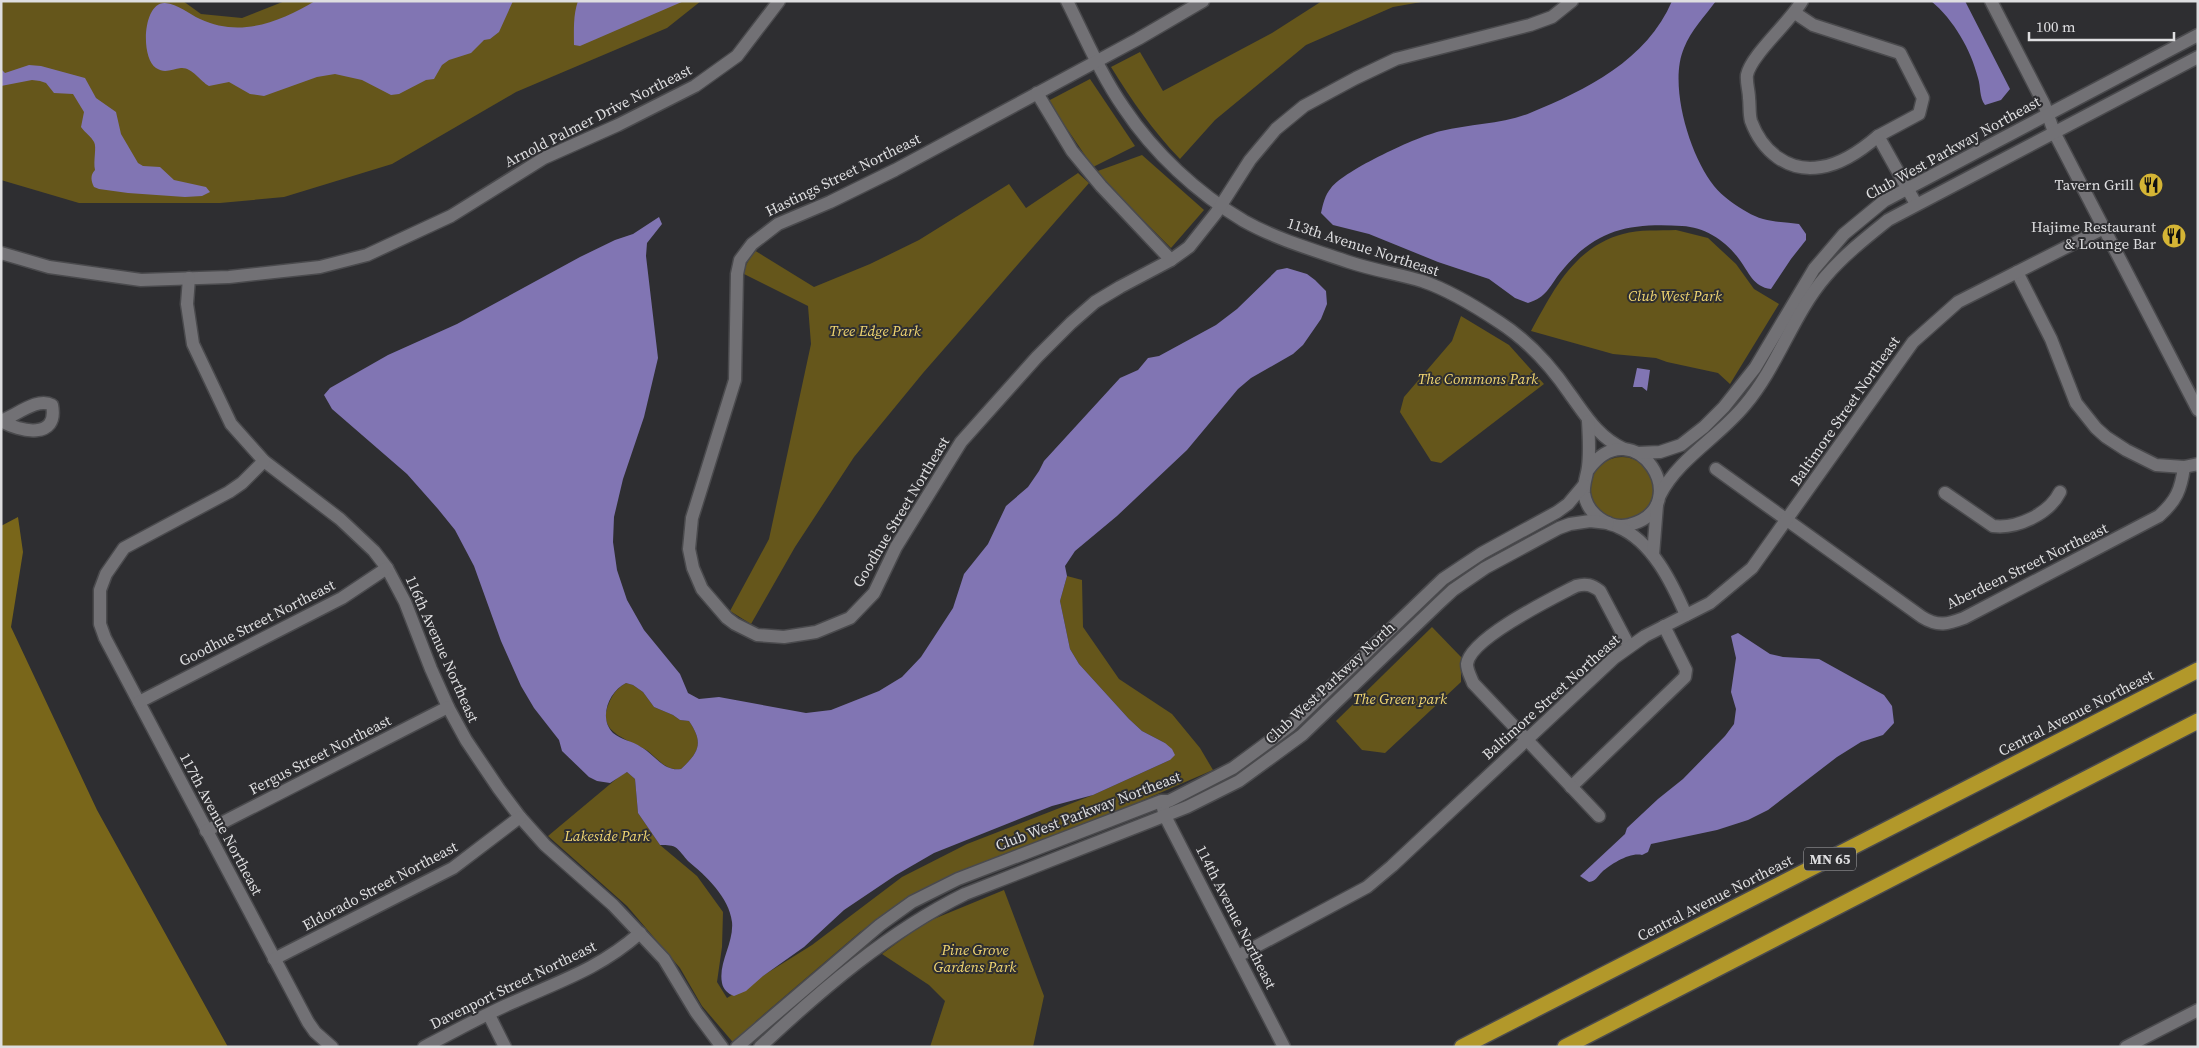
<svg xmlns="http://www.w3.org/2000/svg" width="2199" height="1048" viewBox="0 0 2199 1048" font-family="'Source Serif 4',serif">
  <rect width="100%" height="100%" fill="#2e2e31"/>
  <g fill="#65561b">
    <polygon points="1,1 183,1 201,14 242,18 285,1 701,1 667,28 516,92 392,164 284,197 220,203 79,203 1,180"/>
    <path d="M 1322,1 L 1427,1 L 1393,7 L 1306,45 L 1215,120 L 1180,159 C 1153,131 1132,101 1111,67 L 1140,52 L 1163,91 L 1272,33 Z"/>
    <polygon points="1090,79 1135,146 1093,167 1048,101"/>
    <polygon points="1142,155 1204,210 1171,248 1095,172"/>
    <polygon points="1078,173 1089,183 923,373 854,457 795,547 751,624 730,611 769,539 811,344 808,306 742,273 754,250 814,287 870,264 919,240 1009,184 1026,208"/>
    <path d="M 1676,230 L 1708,238 L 1736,264 L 1754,289 L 1779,304 L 1730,384 L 1718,373 L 1667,362 L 1656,358 L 1613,354 L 1531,331 C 1553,291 1574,247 1623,234 C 1639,229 1659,231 1676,230 Z"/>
    <polygon points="1461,316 1509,345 1544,384 1441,463 1431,461 1400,412 1404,397 1452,341"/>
    <circle cx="1622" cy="489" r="32"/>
    <polygon points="1067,576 1082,580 1083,627 1119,679 1172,714 1200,748 1213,770 1095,821 935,885 860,932 756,1021 737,1047 702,1006 680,968 627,906 548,836 621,775 627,772 635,779 638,813 660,845 697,876 723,912 722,947 717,982 727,998 812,945 902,877 967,844 1093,795 1170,760 1165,743 1142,731 1129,719 1079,664 1070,649 1060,601"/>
    <polygon points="1432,627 1461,657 1461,682 1385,753 1362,750 1336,721"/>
    <path d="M 626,683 L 633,685 L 643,692 L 654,707 L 673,715 L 680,720 L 689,721 C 704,743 699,752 681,769 C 666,771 659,760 648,751 C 630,739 595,734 609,703 C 613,694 617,688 626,683 Z"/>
    <polygon points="1004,890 1044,996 1033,1047 930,1047 945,1001 929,985 882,954 924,923"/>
  </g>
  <polygon fill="#79661a" points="18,517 23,552 11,627 97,810 228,1047 1,1047 1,526"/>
  <g fill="#8175b3" fill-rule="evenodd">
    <path d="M 315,1 L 513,1 L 499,32 L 490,39 L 484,40 L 471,53 L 449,60 L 442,65 L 434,79 L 426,80 L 399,94 L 391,95 L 362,80 L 335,74 L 317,77 L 264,96 L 250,94 L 229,82 L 209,86 C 200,81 192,67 181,68 C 172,69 165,74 156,68 C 140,57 143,2 165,3 C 178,4 189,14 200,19 C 240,38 280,22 315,1 Z"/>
    <path d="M 578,1 L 684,1 L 580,46 L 574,45 C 574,30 573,15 578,1 Z"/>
    <path d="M 1672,1 L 1716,1 C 1705,16 1691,30 1684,48 C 1668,85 1690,156 1714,186 C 1722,196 1736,206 1747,212 C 1763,222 1781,222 1799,224 L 1806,234 L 1806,240 L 1791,259 L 1771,289 C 1753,287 1749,272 1739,259 C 1726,241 1705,227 1682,226 C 1629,223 1595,229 1560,273 C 1549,287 1547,297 1528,303 L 1515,298 L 1489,279 L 1438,262 L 1369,234 L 1333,225 L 1321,213 C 1323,204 1325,195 1331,188 C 1345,170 1418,136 1441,131 C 1470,124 1502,124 1530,113 C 1586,90 1647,60 1672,1 Z"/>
    <path d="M 1931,1 L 1965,1 L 2010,89 L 2001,100 L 1985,105 C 1979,97 1981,87 1978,78 C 1971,50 1954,20 1931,1 Z"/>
    <path d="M 29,65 L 41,66 L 85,78 L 96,98 L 116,112 L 121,134 L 138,163 L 143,166 L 160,167 L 174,180 L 206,187 L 210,192 L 202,196 L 185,197 L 128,193 L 99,189 L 94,187 C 91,181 90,175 95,170 C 93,161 97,147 94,142 C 91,136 85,133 81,127 L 84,112 L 73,94 L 54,93 L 46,83 L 40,81 L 32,80 L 1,86 L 1,69 L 5,73 Z"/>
    <path d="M 659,217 L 662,224 L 647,243 L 646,256 L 658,358 L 644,417 L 623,479 L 614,517 L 613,542 L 617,570 L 627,600 L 644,630 L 680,674 L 688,693 L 699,699 L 719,697 L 806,713 L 831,710 L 879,691 L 902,677 L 921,657 L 953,608 L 964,574 L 988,544 L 1006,506 L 1028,487 L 1039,471 L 1044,461 L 1120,378 L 1138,370 L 1148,358 L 1159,356 L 1216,325 L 1237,309 L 1277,270 L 1287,268 L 1307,274 L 1315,280 L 1326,291 L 1327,304 L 1321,319 L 1303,345 L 1293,354 L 1251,378 L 1238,389 L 1187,450 L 1117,516 L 1075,551 L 1065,566 L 1067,576 L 1060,601 L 1070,649 L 1079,664 L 1129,719 L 1142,731 L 1165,743 L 1172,749 L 1175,755 L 1170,760 L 1093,795 L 1052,806 L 934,853 L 896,875 L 844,910 L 804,947 L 763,976 L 746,991 L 734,996 C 728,994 723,989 722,983 C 718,963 734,943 732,922 C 729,897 706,876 688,861 C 684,857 680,850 675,847 C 671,845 664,845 660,845 L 638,813 L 635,779 L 627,772 L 610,783 L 597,781 L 589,777 L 562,751 L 559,740 L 534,708 L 521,686 L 501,641 L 474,566 L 455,530 L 438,509 L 407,474 L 332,409 L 324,395 L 330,388 L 388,355 L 457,324 L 580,257 L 615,240 L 633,234 ZM 626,683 L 633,685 L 643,692 L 654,707 L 673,715 L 680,720 L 689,721 C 704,743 699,752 681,769 C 664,772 655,755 641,747 C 633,741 621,740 613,733 C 598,718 609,691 626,683 Z"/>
    <polygon points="1637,368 1650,370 1647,391 1642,387 1633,387"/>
    <path d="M 1738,633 L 1770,654 L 1783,657 L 1819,659 L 1884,695 L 1892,706 L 1894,723 L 1883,735 L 1861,742 L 1837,757 L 1768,810 L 1748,820 L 1717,830 L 1651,844 L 1648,852 L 1642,855 C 1630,852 1611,864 1602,872 C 1597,877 1596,881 1589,882 L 1580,876 L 1625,834 L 1627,828 L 1658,799 L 1683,779 L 1725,736 L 1734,724 L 1736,709 L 1731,692 L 1736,658 L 1731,636 Z"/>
  </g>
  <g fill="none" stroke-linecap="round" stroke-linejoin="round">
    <defs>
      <g id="minor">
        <path d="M 1067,1 C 1085,37 1101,75 1124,108 C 1154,153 1197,193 1244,221 C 1276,239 1314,250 1349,262 C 1373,270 1398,274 1422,281 C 1449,290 1475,306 1499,322 C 1527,340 1551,366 1570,394 C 1586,416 1598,437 1624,449"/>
        <polyline points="1203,1 1138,39 895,170 830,202 778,224 752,244 740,260 737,274 735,380 692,518 689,549 693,568 702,589 727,618 735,624 757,635 784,637 816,632 850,618 874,593 896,547 961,442 1037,357 1071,323 1095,302 1120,287 1171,260 1189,247 1216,213 1250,160 1276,129 1304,106 1356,78 1396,59 1530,25 1552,17 1572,1"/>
        <path d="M 1802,1 C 1790,22 1751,55 1747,75 C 1746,82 1749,91 1749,98 C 1750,105 1749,114 1751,121 C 1762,151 1788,173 1821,167 C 1842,164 1863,149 1878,136 L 1916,204"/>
        <polyline points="1991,1 2044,104 2054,132 2198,410"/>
        <polyline points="1795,13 1813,25 1900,53 1923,98 1919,114 1878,136"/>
        <polyline points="1037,93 1072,151 1101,186 1171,260"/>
        <polyline points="1,253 49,267 141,280 229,277 320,267 367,255 451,216 544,158 618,125 695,86 737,56 779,1"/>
        <polyline points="2017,272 2051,339 2076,403 2096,428 2106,437 2126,450 2156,465 2184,467 2198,464"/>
        <polyline points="189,278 187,304 193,344 231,424 264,461 340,519 374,551 387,568 405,602 431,669 448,707 466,740 499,789 520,817 545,845 613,905 664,959 696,1012 722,1047"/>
        <path d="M 1,421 C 17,415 37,397 52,405 C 59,440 20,432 1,421"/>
        <path d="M 1588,421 C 1589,437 1590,452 1588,467 C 1587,476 1583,484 1584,493 C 1587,514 1609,530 1629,525 C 1699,507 1634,406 1588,470"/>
        <polyline points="1638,453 1660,452 1681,445 1704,427 1724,407 1755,368 1814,269 1844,234 1884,201 2198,35"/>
        <polyline points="264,461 242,483 229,492 124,548 106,574 100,590 100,624 105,638 308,1022 315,1032 332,1047"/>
        <path d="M 1716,469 L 1922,617 C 1938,627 1948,624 1964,618 L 2159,516 C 2176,501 2181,490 2184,467"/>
        <path d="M 1945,493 L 1993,526 C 2017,529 2049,514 2060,492"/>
        <path d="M 1660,495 C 1679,458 1719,437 1745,405 C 1778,366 1793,314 1826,276 C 1844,255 1867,237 1888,220 L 2198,57"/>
        <path d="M 1618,527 C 1652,541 1672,583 1686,615"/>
        <polyline points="1653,555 1657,505"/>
        <polyline points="139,702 342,598 387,568"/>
        <polyline points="1571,787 1685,677 1686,670 1664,626"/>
        <polyline points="1163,808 1165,816 1284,1047"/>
        <path d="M 1599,816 L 1473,683 C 1471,677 1467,671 1467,664 C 1470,638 1553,598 1576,586 C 1586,583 1592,585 1600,591 L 1629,646"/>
        <polyline points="206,831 448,707"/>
        <polyline points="1238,956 1367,887 1392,866 1614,658 1645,636 1710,603 1752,568 1913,342 1958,302 2104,228"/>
        <polyline points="274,959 453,868 520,817"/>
        <polyline points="489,1015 505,1047"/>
        <path d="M 424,1047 C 454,1032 485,1014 516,1001 C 563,980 600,968 640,933"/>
        <polyline points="737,1047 880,925 912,902 958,879 1161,801 1169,801 1233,768 1290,726 1443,579 1482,553 1557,512 1568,504 1584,485"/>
        <path d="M 760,1047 C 822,989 888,932 965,894 L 1187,807 L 1239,781 L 1302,735 L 1438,604 L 1453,590 L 1485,568 L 1559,528 L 1570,524 L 1590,521 L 1608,523"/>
        <polyline points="2126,1047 2198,1010"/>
      </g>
      <g id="highway">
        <polyline points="1462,1047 2198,670"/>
        <polyline points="1565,1047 2198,721"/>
      </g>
    </defs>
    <use href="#minor" stroke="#4a4a4d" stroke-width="15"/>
    <use href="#highway" stroke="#4a4a4d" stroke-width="18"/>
    <use href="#minor" stroke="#727175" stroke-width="12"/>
    <use href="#highway" stroke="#b2982a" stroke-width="15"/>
  </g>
  <defs>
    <symbol id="restaurant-disc" viewBox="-11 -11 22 22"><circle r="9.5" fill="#d5b535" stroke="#2e2e31"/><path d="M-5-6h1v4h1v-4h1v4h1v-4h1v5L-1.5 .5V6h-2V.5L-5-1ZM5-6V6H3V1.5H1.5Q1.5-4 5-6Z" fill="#111"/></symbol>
  </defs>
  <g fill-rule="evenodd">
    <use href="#restaurant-disc" x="2137" y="171" width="28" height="28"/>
    <use href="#restaurant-disc" x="2160" y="222" width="28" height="28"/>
  </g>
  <g text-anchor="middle" stroke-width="4" stroke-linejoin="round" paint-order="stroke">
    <rect fill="#2e2e31" stroke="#a9a9ac" stroke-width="1" x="1804" y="847.5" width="52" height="23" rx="4"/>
    <g font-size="14" font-weight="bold" fill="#dedee0">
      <text x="1830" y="864">MN 65</text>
    </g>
    <g font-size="15" fill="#dedee0" stroke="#2e2e31">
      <text transform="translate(598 116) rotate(-27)" y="5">Arnold Palmer Drive Northeast</text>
      <text transform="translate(1953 148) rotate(-29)" y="5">Club West Parkway Northeast</text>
      <text transform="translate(843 175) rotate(-26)" y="5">Hastings Street Northeast</text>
      <text transform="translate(1363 247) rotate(18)" y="5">113th Avenue Northeast</text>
      <text transform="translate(1845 411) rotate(-55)" y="5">Baltimore Street Northeast</text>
      <text transform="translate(901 512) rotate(-59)" y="5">Goodhue Street Northeast</text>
      <text transform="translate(2027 566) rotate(-26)" y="5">Aberdeen Street Northeast</text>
      <text transform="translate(257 623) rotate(-27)" y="5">Goodhue Street Northeast</text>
      <text transform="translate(442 649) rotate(66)" y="5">116th Avenue Northeast</text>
      <text transform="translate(1330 683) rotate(-43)" y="5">Club West Parkway North</text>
      <text transform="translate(1551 697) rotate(-42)" y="5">Baltimore Street Northeast</text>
      <text transform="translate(2076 713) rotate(-27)" y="5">Central Avenue Northeast</text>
      <text transform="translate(320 755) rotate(-27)" y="5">Fergus Street Northeast</text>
      <text transform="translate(1088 811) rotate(-21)" y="5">Club West Parkway Northeast</text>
      <text transform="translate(221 824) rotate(62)" y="5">117th Avenue Northeast</text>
      <text transform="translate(380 886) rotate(-28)" y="5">Eldorado Street Northeast</text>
      <text transform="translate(1715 898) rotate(-27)" y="5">Central Avenue Northeast</text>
      <text transform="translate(1236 917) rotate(63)" y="5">114th Avenue Northeast</text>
      <text transform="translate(513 985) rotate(-26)" y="5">Davenport Street Northeast</text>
    </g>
    <g font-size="15" fill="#dedee0" stroke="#2e2e31" text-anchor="end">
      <text x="2134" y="190">Tavern Grill</text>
      <text x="2156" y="232">Hajime Restaurant<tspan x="2156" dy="17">&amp; Lounge Bar</tspan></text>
    </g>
    <g font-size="15" font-style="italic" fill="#f0d571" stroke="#2e2e31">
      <text x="1675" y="301">Club West Park</text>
      <text x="875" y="336">Tree Edge Park</text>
      <text x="1478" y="384">The Commons Park</text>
      <text x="1400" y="704">The Green park</text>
      <text x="607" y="841">Lakeside Park</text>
      <text x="975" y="955">Pine Grove<tspan x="975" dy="17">Gardens Park</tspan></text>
    </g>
  </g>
  <rect width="2199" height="1048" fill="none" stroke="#dedee0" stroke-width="5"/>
  <path d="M2029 32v8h145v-8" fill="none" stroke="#dedee0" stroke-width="2.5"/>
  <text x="2036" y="32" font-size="15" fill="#dedee0" stroke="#2e2e31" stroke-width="4" paint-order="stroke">100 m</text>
</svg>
